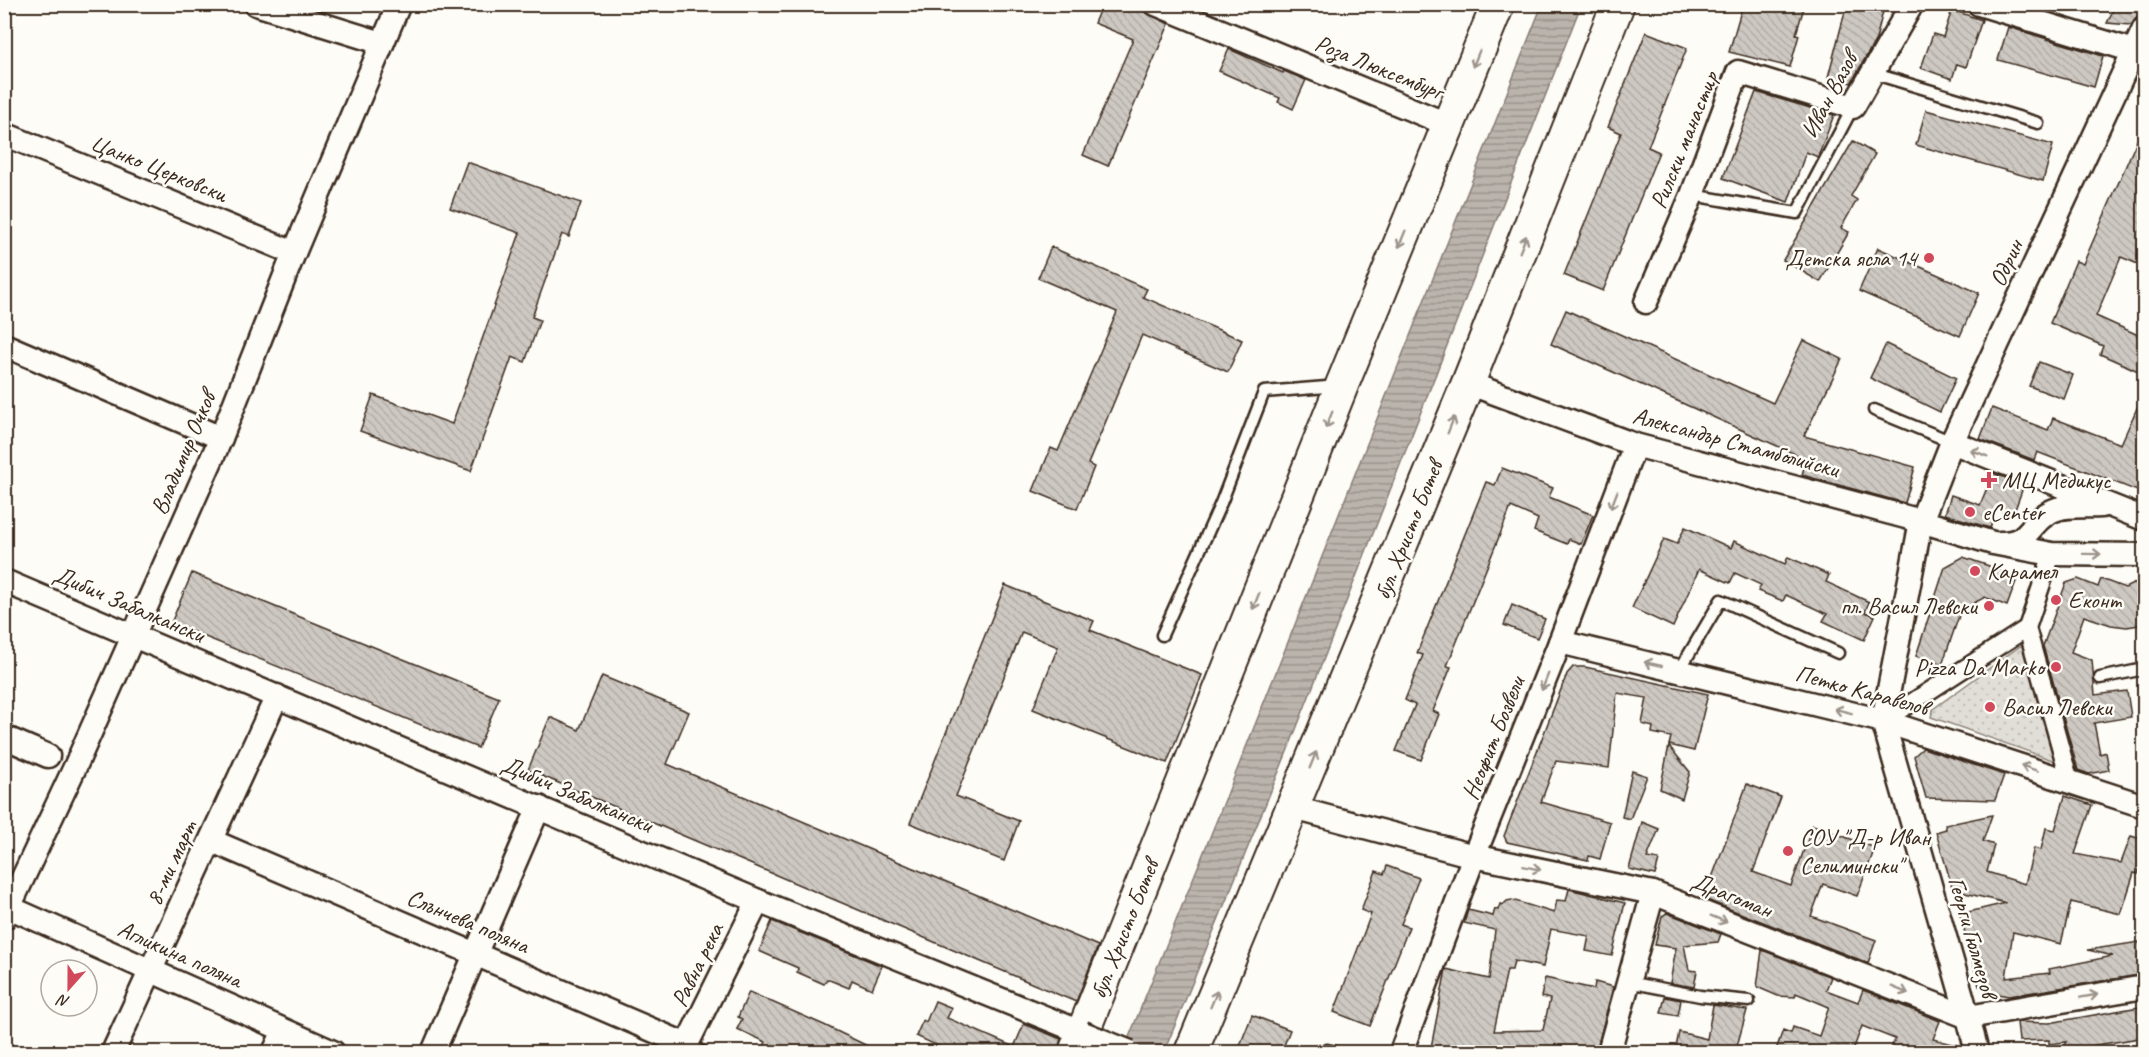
<svg xmlns="http://www.w3.org/2000/svg" width="2149" height="1057" viewBox="0 0 2149 1057" font-family="Caveat,sans-serif">
  <defs>
    <pattern id="park-dots" width="8" height="8" patternUnits="userSpaceOnUse" patternTransform="scale(1.5)"><rect width="8" height="8" fill="#e1ded7"/><path d="M2 2h.1M6 6h.1" fill="none" stroke="#c2bfb8" stroke-width="1.8" stroke-linecap="round"/></pattern>
    <pattern id="water-rules" width="6" height="5" patternUnits="userSpaceOnUse" patternTransform="scale(1.5)"><rect width="6" height="5" fill="#bbb4ad"/><path d="M0 2.5h6" fill="none" stroke="#99938c"/></pattern>
    <pattern id="building-back-hatch" width="6" height="6" patternUnits="userSpaceOnUse" patternTransform="scale(1.5)"><rect width="6" height="6" fill="#cdc8c2"/><path d="M-1 5l2 2M0 0l6 6M5-1l2 2" fill="none" stroke="#b1aca6"/></pattern>
  </defs>
  <rect width="100%" height="100%" fill="#fdfcf7"/>
  <filter id="ink" filterUnits="userSpaceOnUse"><feTurbulence type="fractalNoise" baseFrequency=".0167" numOctaves="2"/><feDisplacementMap in="SourceGraphic" scale="12" xChannelSelector="R" yChannelSelector="G"/><feConvolveMatrix kernelMatrix="1 2 1 2 8 2 1 2 1" color-interpolation-filters="sRGB"/></filter>
  <g filter="url(#ink)">
    <polygon fill="url(#park-dots)" stroke="#8e847a" stroke-width="1.5" points="2023,644 2056,752 2055,761 1931,717 1933,709"/>
    <polygon fill="url(#water-rules)" stroke="#887d74" stroke-width="1.5" points="1542,5 1581,5 1291,742 1164,1052 1123,1052 1235,775"/>
    <g fill="url(#building-back-hatch)" stroke="#3b2a1e" stroke-width="1.5">
      <polygon points="1102,4 1130,4 1169,24 1108,166 1083,155 1133,39 1094,23"/>
      <polygon points="1743,4 1805,4 1796,34 1799,35 1790,67 1729,52"/>
      <polygon points="1847,4 1885,4 1876,39 1851,83 1828,77"/>
      <polygon points="2116,4 2145,4 2145,7 2140,16 2136,18 2131,25 2107,23"/>
      <polygon points="1952,10 1982,20 1966,67 1957,64 1952,79 1921,68 1933,34 1943,37"/>
      <polygon points="2008,27 2103,56 2094,87 1998,60"/>
      <polygon points="1646,32 1687,48 1648,147 1659,152 1603,291 1564,275 1621,133 1608,127"/>
      <polygon points="1229,49 1283,73 1284,71 1306,80 1293,109 1278,102 1280,98 1219,71"/>
      <polygon points="1756,92 1834,115 1818,157 1806,152 1788,202 1723,178"/>
      <polygon points="1926,110 2053,145 2043,181 1916,145"/>
      <polygon points="2145,122 2145,267 2121,257 2096,316 2145,338 2145,374 2100,354 2103,346 2050,323 2076,261 2083,264"/>
      <polygon points="1853,141 1875,154 1851,196 1857,200 1841,228 1849,232 1820,282 1783,260"/>
      <polygon points="467,162 581,203 569,237 562,234 532,317 540,320 525,362 512,357 471,471 360,431 373,395 452,424 520,233 450,208"/>
      <polygon points="1051,247 1147,289 1143,297 1242,340 1228,372 1142,335 1088,464 1094,467 1077,509 1033,491 1051,448 1058,451 1117,312 1038,278"/>
      <polygon points="1878,248 1979,293 1960,336 1859,291"/>
      <polygon points="1566,310 1773,403 1803,340 1842,359 1804,436 1915,467 1905,503 1802,475 1806,459 1551,344"/>
      <polygon points="1886,344 1956,378 1940,412 1870,378"/>
      <polygon points="2039,362 2073,375 2064,399 2029,386"/>
      <polygon points="2145,390 2145,494 2037,452 2034,460 1980,439 1992,408 2048,430 2053,418 2121,444"/>
      <polygon points="1502,468 1553,488 1549,497 1593,515 1581,544 1569,539 1567,544 1534,531 1538,519 1511,507 1447,666 1451,667 1433,711 1439,714 1421,760 1396,751 1415,705 1405,700 1423,655 1417,653 1486,482 1495,485"/>
      <polygon points="1993,473 2024,485 2013,515 1996,509 1990,528 1945,514 1951,495 1980,505"/>
      <polygon points="1685,527 1731,548 1734,541 1785,564 1788,557 1829,575 1826,582 1869,602 1865,612 1875,616 1864,640 1823,621 1827,614 1786,595 1783,601 1758,591 1761,585 1735,573 1730,583 1699,569 1673,627 1632,608 1664,539 1677,544"/>
      <polygon points="1963,557 2018,576 2007,606 1985,597 1961,610 1942,665 1916,656 1945,567"/>
      <polygon points="192,573 499,698 478,748 171,623"/>
      <polygon points="2145,578 2145,624 2127,627 2111,625 2084,616 2071,652 2092,660 2095,695 2127,691 2131,717 2094,723 2100,754 2106,752 2109,770 2089,774 2078,770 2043,646 2066,583 2078,579 2098,587 2101,579 2125,588"/>
      <polygon points="1005,585 1094,621 1090,630 1202,675 1167,763 1033,709 1058,647 1022,632 956,796 1019,821 1004,861 910,823"/>
      <polygon points="1512,605 1545,619 1537,638 1504,625"/>
      <polygon points="1573,667 1585,667 1708,694 1694,751 1669,745 1671,737 1652,733 1653,727 1642,724 1647,698 1617,693 1609,768 1556,761 1541,802 1610,822 1600,859 1589,856 1588,860 1507,842 1504,836 1567,674"/>
      <polygon points="602,676 689,712 667,764 1098,946 1076,1002 528,770 550,717 579,730"/>
      <polygon points="1669,746 1690,772 1682,799 1660,789"/>
      <polygon points="1923,748 2004,775 1995,800 1926,798 1914,756"/>
      <polygon points="1632,771 1647,776 1630,819 1622,817"/>
      <polygon points="1747,784 1781,797 1753,872 1791,886 1813,825 1875,848 1857,896 1823,884 1811,916 1876,940 1868,963 1704,899"/>
      <polygon points="2065,796 2092,805 2075,854 2121,863 2131,836 2145,840 2145,872 2139,870 2138,874 2134,873 2121,914 2071,902 2061,944 2013,932 2006,978 2050,973 2049,969 2113,956 2088,950 2139,942 2140,945 2145,944 2145,974 2009,996 1991,993 1979,986 1960,914 2006,903 1953,890 1936,832 1946,829 1945,825 1992,815 1983,841 1994,845 1987,872 2025,884 2034,848 2041,850 2046,828 2055,830"/>
      <polygon points="1642,822 1659,829 1647,858 1659,860 1655,875 1629,869"/>
      <polygon points="1387,866 1419,878 1401,924 1409,927 1370,1026 1334,1012 1371,914 1361,910 1376,871 1384,874"/>
      <polygon points="1569,889 1625,903 1612,956 1586,951 1589,936 1551,929 1543,967 1514,961 1512,970 1507,970 1494,1031 1543,1030 1550,999 1541,997 1545,978 1594,989 1595,982 1613,987 1596,1053 1430,1053 1446,969 1489,979 1495,930 1464,923 1468,910 1493,916 1495,909 1498,910 1500,904 1503,905 1507,901 1512,900 1554,913 1557,900 1566,901"/>
      <polygon points="1667,913 1721,934 1718,942 1684,945 1689,970 1697,971 1694,987 1670,983 1676,948 1655,945 1662,916"/>
      <polygon points="772,921 882,966 872,989 852,980 849,988 827,979 824,984 797,972 798,968 759,951"/>
      <polygon points="1762,950 1831,977 1826,990 1858,1002 1863,990 1940,1021 1933,1039 1961,1046 1963,1053 1889,1053 1895,1039 1862,1026 1852,1053 1775,1053 1783,1030 1791,1033 1793,1027 1819,1036 1829,1007 1796,993 1795,997 1778,996 1757,987"/>
      <polygon points="749,992 824,1025 882,1053 779,1053 764,1046 766,1042 737,1029 742,1019 738,1017"/>
      <polygon points="1665,997 1681,1000 1678,1016 1661,1013"/>
      <polygon points="935,1001 952,1008 947,1018 1014,1047 1024,1024 1061,1039 1057,1053 953,1053 916,1036 923,1020 926,1022"/>
      <polygon points="1713,1005 1747,1010 1737,1046 1742,1047 1741,1053 1675,1053 1679,1032 1707,1039"/>
      <polygon points="2145,1006 2145,1037 2085,1047 2082,1053 2060,1053 2066,1042 2049,1044 2049,1040 2019,1041 2017,1022 2049,1023"/>
      <polygon points="1252,1015 1290,1030 1281,1053 1237,1053"/>
    </g>
    <g fill="none" stroke-linecap="round" stroke-linejoin="round">
      <defs>
        <g id="service">
          <polyline points="1872,73 2038,123"/>
          <polyline points="1692,195 1797,213 1853,107"/>
          <polyline points="1874,410 1952,442"/>
          <polyline points="1162,635 1221,503 1264,392 1339,386"/>
          <polyline points="1679,671 1721,600 1838,653"/>
          <polyline points="2100,678 2144,669"/>
          <polyline points="1628,982 1700,996 1749,1001"/>
          <polyline points="687,1045 703,1052"/>
          <polyline points="1317,1052 1327,1050 1335,1052"/>
        </g>
        <g id="pedestrian">
          <polyline points="2027,628 2052,554"/>
          <polyline points="1883,721 2027,628 2070,782"/>
        </g>
        <g id="minor">
          <polyline points="256,4 382,43"/>
          <polyline points="1156,4 1449,125"/>
          <polyline points="1979,4 2144,54"/>
          <polyline points="4,134 294,253"/>
          <polyline points="1646,302 1692,195 1738,72 1853,107 1912,4"/>
          <polyline points="4,345 221,438"/>
          <polyline points="1468,383 1635,445 1921,521 1993,543 2052,554 2144,555"/>
          <polyline points="1952,442 2144,519"/>
          <path d="M 2000,543 C 2030,544 2028,523 2050,512 C 2064,504 2085,507 2101,506"/>
          <polyline points="4,581 758,901 1083,1033"/>
          <polyline points="1560,642 1883,721 2144,806"/>
          <polyline points="4,737 48,756"/>
          <polyline points="1294,808 1474,856 1653,893 1968,1017 2144,987"/>
          <polyline points="212,841 687,1045"/>
          <polyline points="4,905 333,1052"/>
          <polyline points="4,918 75,767 221,438 294,253 399,4"/>
          <polyline points="113,1052 277,696"/>
          <polyline points="274,1052 284,1031"/>
          <polyline points="433,1052 539,807"/>
          <polyline points="683,1052 758,901"/>
          <polyline points="1401,1052 1474,856 1560,642 1635,445"/>
          <polyline points="1609,1052 1653,893"/>
          <polyline points="1977,1052 1968,1017 1883,721 1921,521 1952,442 2144,29"/>
        </g>
        <g id="secondary">
          <polyline points="1075,1052 1342,385 1498,4"/>
          <polyline points="1191,1052 1468,383 1618,4"/>
        </g>
      </defs>
      <use href="#service" stroke="#3b2a1e" stroke-width="15"/>
      <use href="#pedestrian" stroke="#3b2a1e" stroke-width="21"/>
      <use href="#minor" stroke="#3b2a1e" stroke-width="27"/>
      <use href="#secondary" stroke="#3b2a1e" stroke-width="36"/>
      <use href="#service" stroke="#fdfcf7" stroke-width="10"/>
      <use href="#pedestrian" stroke="#fdfcf7" stroke-width="16"/>
      <use href="#minor" stroke="#fdfcf7" stroke-width="22"/>
      <use href="#secondary" stroke="#fdfcf7" stroke-width="32"/>
      <defs>
        <polyline id="minor-bridge" points="1083,1033 1130,1052"/>
      </defs>
      <use href="#minor-bridge" stroke="#3b2a1e" stroke-width="27" stroke-linecap="butt"/>
      <use href="#minor-bridge" stroke="#fdfcf7" stroke-width="22"/>
    </g>
    <defs><path id="oneway-shaft" d="M-6 0H5M1.5-3L5.5 0L1.5 3" fill="none" stroke-width="1.6" stroke-linecap="round" stroke-linejoin="round" transform="scale(1.5)"/></defs>
    <g stroke="#9c938a">
      <use href="#oneway-shaft" transform="translate(1476 59) rotate(112)"/>
      <use href="#oneway-shaft" transform="translate(1402 239) rotate(112)"/>
      <use href="#oneway-shaft" transform="translate(1523 244) rotate(-68)"/>
      <use href="#oneway-shaft" transform="translate(1329 420) rotate(112)"/>
      <use href="#oneway-shaft" transform="translate(1451 425) rotate(-68)"/>
      <use href="#oneway-shaft" transform="translate(1979 453) rotate(-158)"/>
      <use href="#oneway-shaft" transform="translate(1614 500) rotate(111)"/>
      <use href="#oneway-shaft" transform="translate(2092 554) rotate(1)"/>
      <use href="#oneway-shaft" transform="translate(1256 601) rotate(112)"/>
      <use href="#oneway-shaft" transform="translate(1653 664) rotate(-167)"/>
      <use href="#oneway-shaft" transform="translate(1545 682) rotate(112)"/>
      <use href="#oneway-shaft" transform="translate(1843 711) rotate(-166)"/>
      <use href="#oneway-shaft" transform="translate(1313 760) rotate(-68)"/>
      <use href="#oneway-shaft" transform="translate(2029 768) rotate(-162)"/>
      <use href="#oneway-shaft" transform="translate(1532 868) rotate(12)"/>
      <use href="#oneway-shaft" transform="translate(1719 919) rotate(22)"/>
      <use href="#oneway-shaft" transform="translate(1900 990) rotate(22)"/>
      <use href="#oneway-shaft" transform="translate(2089 996) rotate(-10)"/>
      <use href="#oneway-shaft" transform="translate(1214 999) rotate(-67)"/>
    </g>
  </g>
  <g fill="#d1495b" stroke="#fdfcf7" stroke-width="2">
    <circle cx="1929" cy="258" r="6"/>
    <path d="M1986 471h6v6h6v6h-6v6h-6v-6h-6v-6h6z"/>
    <circle cx="1970" cy="512" r="6"/>
    <circle cx="1975" cy="571" r="6"/>
    <circle cx="2056" cy="600" r="6"/>
    <circle cx="1989" cy="606" r="6"/>
    <circle cx="2056" cy="667" r="6"/>
    <circle cx="1990" cy="707" r="6"/>
    <circle cx="1788" cy="851" r="6"/>
  </g>
  <g text-anchor="middle" stroke-width="5" stroke-linejoin="round" paint-order="stroke">
    <g font-size="24" fill="#3b2a1e" stroke="#fdfcf7">
      <text transform="translate(1379 67) rotate(22)" y="8">Роза Люксембург</text>
      <text transform="translate(1829 95) rotate(-62)" y="8">Иван Вазов</text>
      <text transform="translate(1684 140) rotate(-68)" y="8">Рилски манастир</text>
      <text transform="translate(159 168) rotate(22)" y="8">Цанко Церковски</text>
      <text transform="translate(2006 263) rotate(-65)" y="8">Одрин</text>
      <text transform="translate(1736 442) rotate(15)" y="8">Александър Стамболийски</text>
      <text transform="translate(183 453) rotate(-67)" y="8">Владимир Очков</text>
      <text transform="translate(1408 530) rotate(-68)" y="8">бул. Христо Ботев</text>
      <text transform="translate(129 604) rotate(23)" y="8">Дибич Забалкански</text>
      <text transform="translate(1862 690) rotate(15)" y="8">Петко Каравелов</text>
      <text transform="translate(1493 738) rotate(-68)" y="8">Неофит Бозвели</text>
      <text transform="translate(577 794) rotate(23)" y="8">Дибич Забалкански</text>
      <text transform="translate(171 863) rotate(-65)" y="8">8-ми март</text>
      <text transform="translate(1732 895) rotate(22)" y="8">Драгоман</text>
      <text transform="translate(468 921) rotate(23)" y="8">Слънчева поляна</text>
      <text transform="translate(1124 929) rotate(-68)" y="8">бул. Христо Ботев</text>
      <text transform="translate(1973 937) rotate(74)" y="8">Георги Гюлмезов</text>
      <text transform="translate(180 954) rotate(24)" y="8">Агликина поляна</text>
      <text transform="translate(697 965) rotate(-64)" y="8">Равна река</text>
    </g>
    <g font-size="24" fill="#3b2a1e" stroke="#fdfcf7" text-anchor="start">
      <text x="1917" y="266" text-anchor="end">Детска ясла 14</text>
      <text x="2002" y="488">МЦ Медикус</text>
      <text x="1982" y="520">eCenter</text>
      <text x="1987" y="579">Карамел</text>
      <text x="2068" y="608">Еконт</text>
      <text x="1977" y="614" text-anchor="end">пл. Васил Левски</text>
      <text x="2044" y="675" text-anchor="end">Pizza Da Marko</text>
      <text x="2002" y="715">Васил Левски</text>
      <text x="1800" y="845">СОУ "Д-р Иван<tspan x="1800" dy="28">Селимински"</tspan></text>
    </g>
  </g>
  <rect width="2149" height="1057" fill="none" stroke="#fdfcf7" stroke-width="24"/>
  <rect x="12" y="12" width="2125" height="1033" fill="none" stroke="#3b2a1e" stroke-width="2" filter="url(#ink)"/>
  <g transform="translate(69 988) rotate(201)"><circle r="28" fill="#fdfcf7" stroke="#afa8a0" stroke-width="1.5"/>
  <path d="M0-4.5L10 22L0 15L-10 22Z" fill="#d1495b"/>
  <text y="-9" font-size="16" font-weight="bold" text-anchor="middle" fill="#3b2a1e">N</text>
  </g>
</svg>
